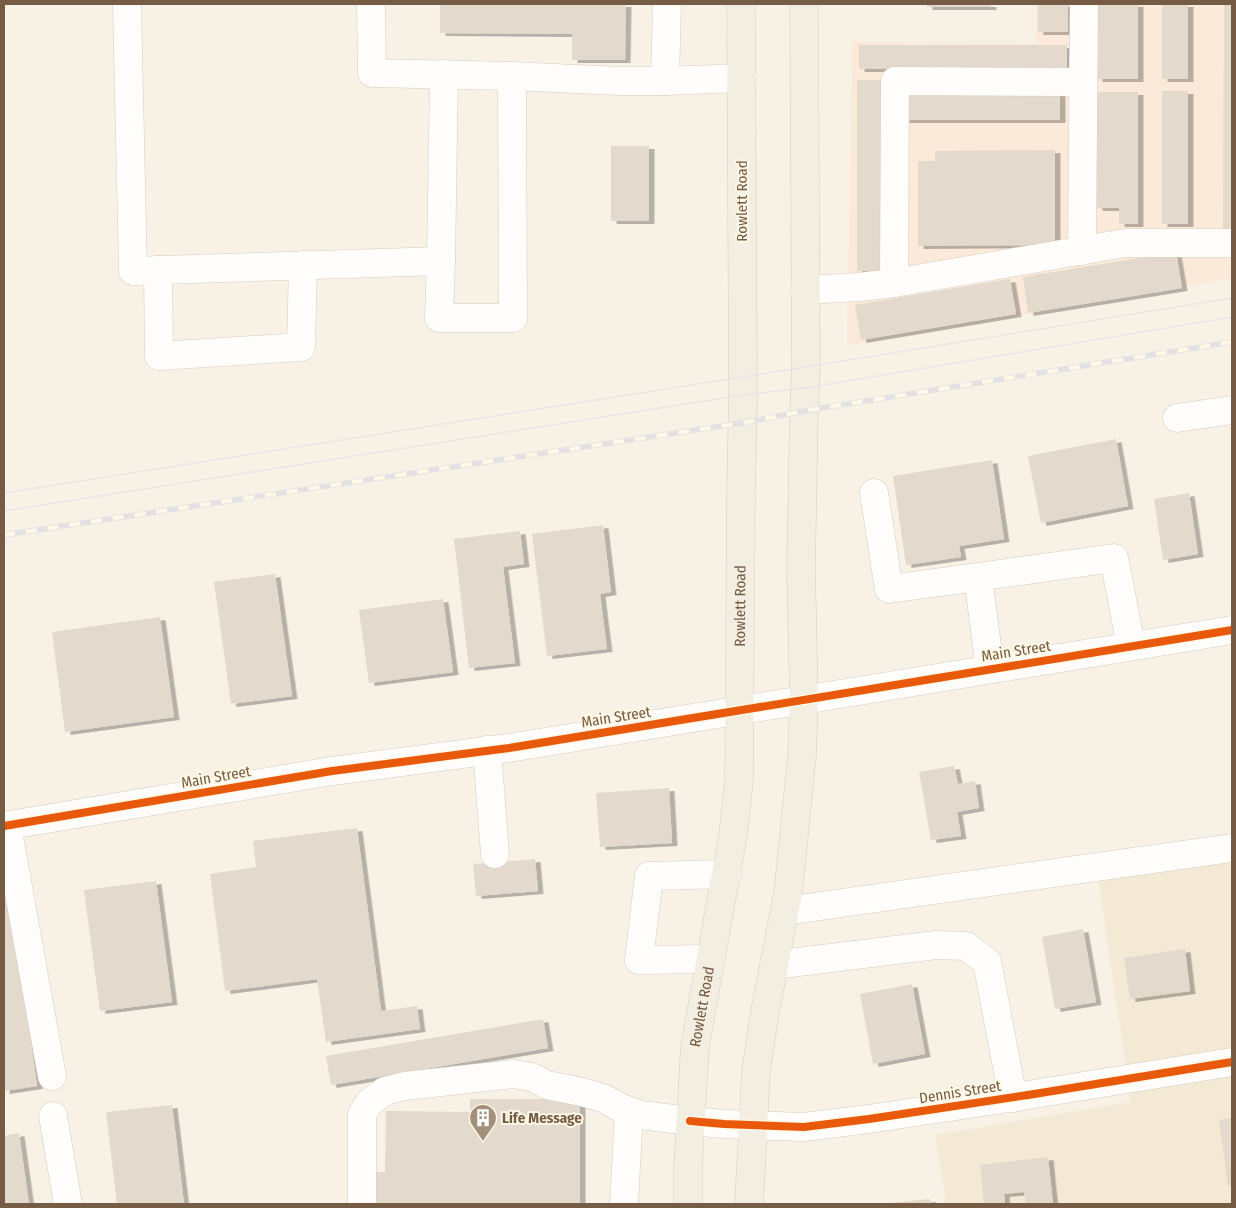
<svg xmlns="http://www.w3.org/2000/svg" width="1236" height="1208" viewBox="0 0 1236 1208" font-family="'Fira Sans Condensed',sans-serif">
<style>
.residential{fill:#f3e9d4}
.commercial{fill:#fbeada}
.building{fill:#e3dacd;filter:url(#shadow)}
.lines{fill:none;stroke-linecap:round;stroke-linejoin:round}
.minor-casing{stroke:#d6cdc0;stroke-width:29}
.major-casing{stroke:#d6cdc2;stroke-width:29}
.minor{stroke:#fefdfb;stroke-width:28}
.major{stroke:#f2eee2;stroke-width:28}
.tram{stroke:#e4e1e3;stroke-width:1}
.rail-casing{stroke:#e4e1e3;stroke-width:5.5}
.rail{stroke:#fff8e6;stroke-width:4;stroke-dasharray:11;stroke-linecap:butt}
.cycleway-casing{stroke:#fff8e6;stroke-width:11}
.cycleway{stroke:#e8590c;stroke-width:8}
.labels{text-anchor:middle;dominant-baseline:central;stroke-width:4;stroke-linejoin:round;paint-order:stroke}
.street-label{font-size:15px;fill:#765c44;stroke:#fff8e6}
.poi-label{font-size:15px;font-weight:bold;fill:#765c44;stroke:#fff8e6;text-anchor:start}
</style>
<defs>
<filter id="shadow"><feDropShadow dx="5.5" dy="3" stdDeviation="0" flood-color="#0004"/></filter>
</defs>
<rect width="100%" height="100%" fill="#f7f2e5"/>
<polygon class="residential" points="1232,860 1232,1204 946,1204 935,1135 1131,1102 1098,878"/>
<polygon class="commercial" points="1036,4 1232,4 1232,278 847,346 852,42 1036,43"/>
<g class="building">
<polygon points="440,4 626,4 625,60 572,60 572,34 440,33"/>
<rect x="927" y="4" width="64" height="3"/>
<rect x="1038" y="4" width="30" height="28"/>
<rect x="1097" y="4" width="41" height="75"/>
<rect x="1162" y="4" width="26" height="75"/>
<polygon points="1224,4 1232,4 1232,229 1223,229"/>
<rect x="859" y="45" width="208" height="24"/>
<rect x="857" y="80" width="24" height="191"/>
<rect x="904" y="91" width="156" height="29"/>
<rect x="1162" y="91" width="26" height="133"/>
<polygon points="1097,92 1138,92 1138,224 1119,224 1119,208 1097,208"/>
<rect x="611" y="146" width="38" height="75"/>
<polygon points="1055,150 1055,245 918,246 918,161 935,161 935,151"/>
<polygon points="1176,252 1182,288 1028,313 1023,277"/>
<polygon points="1010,279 1016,314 861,340 855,305"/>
<polygon points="1116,439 1128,506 1041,523 1028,456"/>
<polygon points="992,460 1004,539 959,546 961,557 906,565 893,476"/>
<polygon points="1189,493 1198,554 1163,560 1154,499"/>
<polygon points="603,525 611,592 600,594 607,649 547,656 532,534"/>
<polygon points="520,531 524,564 503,567 515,663 469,668 454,539"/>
<polygon points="275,574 292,696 231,704 214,582"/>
<polygon points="443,599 453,672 369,683 359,610"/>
<polygon points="160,617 174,717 65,732 52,632"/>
<polygon points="954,766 958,784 975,781 979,808 957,812 961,836 931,840 919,772"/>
<polygon points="669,788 672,843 600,847 596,793"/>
<polygon points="357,828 381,1011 417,1006 420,1029 326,1042 317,979 225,991 210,874 256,867 253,841"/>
<polygon points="535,859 538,891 476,896 473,864"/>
<polygon points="156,881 172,1002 100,1011 84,890"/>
<polygon points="9,883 37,1086 4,1091 4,884"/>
<polygon points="1083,929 1096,1002 1055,1009 1042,937"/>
<polygon points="1185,949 1190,991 1130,999 1124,958"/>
<polygon points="912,984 925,1054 873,1064 860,994"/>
<polygon points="543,1019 548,1048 331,1085 326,1056"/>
<polygon points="470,1099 580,1099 580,1204 374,1204 374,1172 385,1172 386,1111 470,1112"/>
<polygon points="172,1105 184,1204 117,1204 106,1112"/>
<polygon points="1232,1118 1232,1185 1228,1186 1219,1120"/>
<polygon points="19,1133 29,1204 4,1204 4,1136"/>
<polygon points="1048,1157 1053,1204 1026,1204 1024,1192 1004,1194 1005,1204 984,1204 980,1165"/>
<polygon points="930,1199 930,1204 891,1204 891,1203"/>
</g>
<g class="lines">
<defs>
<g id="minor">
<polyline points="127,4 133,271 441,261 444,74"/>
<polyline points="371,4 372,73 512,76 619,81 665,81 742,78"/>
<polyline points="665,81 667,4"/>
<polyline points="1083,82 895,81 894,283 1125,243 1232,243"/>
<polyline points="1082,251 1084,4"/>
<polyline points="441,261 439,318 513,318 512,76"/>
<polyline points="158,270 159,356 301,347 303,265"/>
<polyline points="805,290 859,287 894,283"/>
<polyline points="1177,418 1232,410"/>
<polyline points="874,493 889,589 978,577"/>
<polyline points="990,669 978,577 1114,558 1131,646"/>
<polyline points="487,750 495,854"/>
<polyline points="4,826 332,771 509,748 1232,630"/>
<polyline points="7,826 52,1076"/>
<polyline points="785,911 1232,848"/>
<polyline points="711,959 639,960 649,876 727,874"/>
<polyline points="774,965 936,945 966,946 987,962 1013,1098"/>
<polyline points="53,1116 68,1204"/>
<polyline points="362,1204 362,1114 369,1103 385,1091 405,1086 514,1074 532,1077 547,1085 582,1092 603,1098 621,1108 641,1115 690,1121 724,1124 804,1127 869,1119 1028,1095 1232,1062"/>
<polyline points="624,1204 629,1111"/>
</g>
<g id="major">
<path id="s1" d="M688 1204V1166L695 1046 733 835 739 781 741 492 743 395 741 4"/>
<polyline points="749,1204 756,1071 765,1012 788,893 802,756 804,699 801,569 804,411 806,367 804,4"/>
</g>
</defs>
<use href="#minor" class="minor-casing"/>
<use href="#major" class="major-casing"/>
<use href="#minor" class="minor"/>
<use href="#major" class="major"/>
<g class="tram">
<polyline points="4,493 806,367 1232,298"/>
<polyline points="4,511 743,395 805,388 1232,317"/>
</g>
<defs>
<polyline id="rail" points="4,535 742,423 804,411 1232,342"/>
</defs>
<use href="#rail" class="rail-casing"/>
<use href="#rail" class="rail"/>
<defs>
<g id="cycleway">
<polyline points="4,826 332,771 509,748 1232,630"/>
<polyline points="690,1121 724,1124 804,1127 869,1119 1028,1095 1232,1062"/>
</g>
</defs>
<use href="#cycleway" class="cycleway-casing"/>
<use href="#cycleway" class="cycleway"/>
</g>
<defs>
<symbol id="building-pin" viewBox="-11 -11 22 30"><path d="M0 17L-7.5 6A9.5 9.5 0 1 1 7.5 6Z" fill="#a3907c" stroke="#fff8e6"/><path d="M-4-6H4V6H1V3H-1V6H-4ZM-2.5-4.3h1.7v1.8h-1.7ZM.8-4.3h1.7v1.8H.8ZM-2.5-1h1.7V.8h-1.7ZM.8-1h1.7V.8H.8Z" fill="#fff"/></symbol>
</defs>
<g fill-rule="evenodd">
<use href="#building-pin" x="467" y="1102" width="32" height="43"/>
</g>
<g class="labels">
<g class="street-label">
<text transform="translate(742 201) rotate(-90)">Rowlett Road</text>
<text stroke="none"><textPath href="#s1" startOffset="602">Rowlett Road</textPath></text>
<text transform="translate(1016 651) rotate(-9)">Main Street</text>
<text transform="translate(616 717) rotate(-9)">Main Street</text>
<text transform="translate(216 777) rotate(-10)">Main Street</text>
<text stroke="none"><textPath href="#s1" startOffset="198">Rowlett Road</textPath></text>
<text transform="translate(960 1092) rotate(-9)">Dennis Street</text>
</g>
<g class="poi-label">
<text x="502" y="1118">Life Message</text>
</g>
</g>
<rect width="1236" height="1208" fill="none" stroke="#765c44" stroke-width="10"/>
</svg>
